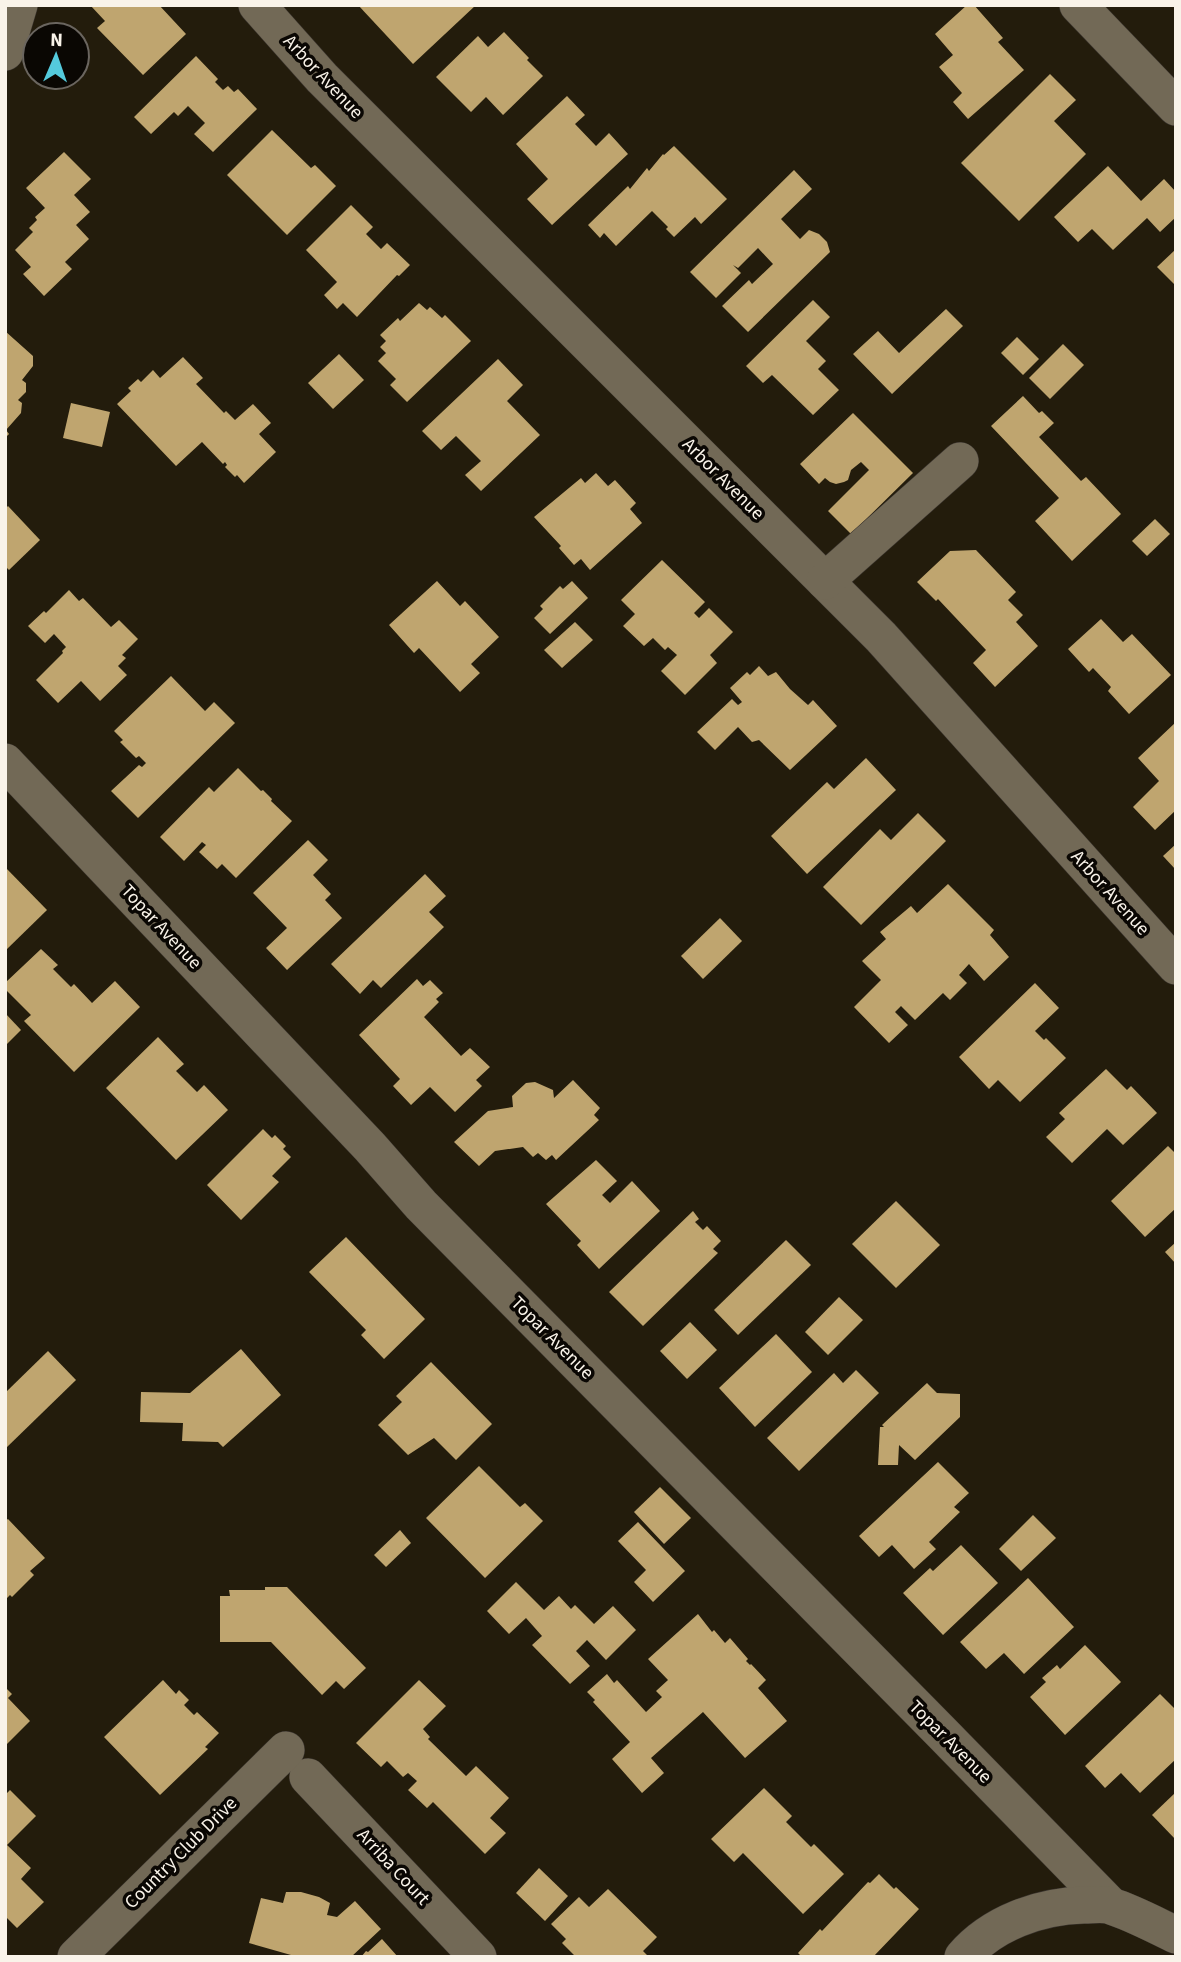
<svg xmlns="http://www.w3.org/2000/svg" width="1181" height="1962" viewBox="0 0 1181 1962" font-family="'Source Sans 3',sans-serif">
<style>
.building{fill:#bfa56f}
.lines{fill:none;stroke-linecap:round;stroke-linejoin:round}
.minor-casing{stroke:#3b352f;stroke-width:38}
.minor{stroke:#726956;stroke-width:37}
.labels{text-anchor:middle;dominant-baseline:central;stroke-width:7;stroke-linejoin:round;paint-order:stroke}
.street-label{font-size:19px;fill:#f9f3e9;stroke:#0a0703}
</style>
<rect width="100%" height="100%" fill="#231c0c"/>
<g class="building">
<polygon points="90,5 159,5 186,34 143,75 97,28 105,21"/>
<polygon points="358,5 476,5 413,64"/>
<polygon points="967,5 974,5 1003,38 998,42 1024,70 968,119 953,102 962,93 939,67 953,55 935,34"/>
<polygon points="504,32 529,58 527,60 543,76 503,115 486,97 471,112 436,77 478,36 488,47"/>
<polygon points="196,56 218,79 215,82 223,90 228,86 234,92 238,89 257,109 213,152 194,134 205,123 188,106 178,116 174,112 151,134 134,117"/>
<polygon points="1050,74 1076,100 1054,121 1086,154 1019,221 961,163"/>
<polygon points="567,96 585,115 575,124 596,146 609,133 628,154 552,225 527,199 548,179 516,144"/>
<polygon points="272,130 311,168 315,165 336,186 287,235 227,175"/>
<polygon points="674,146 727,199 701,224 695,217 674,237 666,229 668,227 652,211 616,246 604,233 600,238 588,225 628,186 630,189 647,168 649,171 663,154 664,155"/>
<polygon points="64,152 91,179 74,195 90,212 76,225 89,239 65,262 72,269 44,296 23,274 31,267 15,250 33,232 29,228 37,220 35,217 45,208 26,188"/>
<polygon points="1108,166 1141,201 1164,179 1176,192 1176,217 1160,232 1147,218 1113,250 1092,229 1078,242 1054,217"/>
<polygon points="794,170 812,189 781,219 800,239 809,230 819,234 827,242 830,252 748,332 722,306 749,280 752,284 773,264 758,248 738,268 733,265 741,273 716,298 690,272"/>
<polygon points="351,205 373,227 366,234 381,249 387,243 410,265 399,276 397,275 357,317 343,303 337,309 324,295 337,282 306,250"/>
<polygon points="1176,249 1176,286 1157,267"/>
<polygon points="813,300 830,317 806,341 826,361 818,369 839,390 813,415 772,375 763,383 746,366"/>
<polygon points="419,303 427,310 430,307 442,318 445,315 471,341 407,402 390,385 396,379 378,361 386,353 380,347 386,341 380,335 398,318 400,321"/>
<polygon points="946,309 963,326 892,394 853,354 878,331 899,353"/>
<polygon points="5,331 33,356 33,366 22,380 26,383 26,392 18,400 22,403 21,413 6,430 9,434 5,438"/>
<polygon points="1017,337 1039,359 1023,375 1001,353"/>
<polygon points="1063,344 1084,365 1050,399 1029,378"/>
<polygon points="339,354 364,380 333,409 308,383"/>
<polygon points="183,357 203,378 196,384 224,413 226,411 235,420 253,404 271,423 259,434 276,452 244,483 237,475 235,477 225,467 227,465 225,462 223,464 202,442 176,466 117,404 131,391 128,388 138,379 141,382 153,370 160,378"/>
<polygon points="498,359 523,385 507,401 540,435 481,491 465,475 481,461 456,436 441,450 422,431"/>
<polygon points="1023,396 1039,413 1042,411 1054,423 1039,437 1081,481 1086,477 1121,514 1072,561 1035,521 1059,498 991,426"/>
<polygon points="71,403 110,412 102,447 63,438"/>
<polygon points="853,413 913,473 851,534 828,511 869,470 861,462 851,470 848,480 844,482 836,484 830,482 825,478 819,484 800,464"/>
<polygon points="596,473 608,486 615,480 636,503 630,509 642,523 590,570 581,559 574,565 559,548 561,546 534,517 581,478 585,483"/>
<polygon points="8,506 40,540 9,570 5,566 5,509"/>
<polygon points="1155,519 1170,534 1147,556 1132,541"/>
<polygon points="976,550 1016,592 1008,600 1023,615 1016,622 1038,646 995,687 973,663 986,650 938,599 936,601 917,582 950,551"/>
<polygon points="662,560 705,602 694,613 699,618 709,608 733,632 710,655 717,663 685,695 661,671 677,655 668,647 665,650 653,638 644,646 623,626 635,614 621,600"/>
<polygon points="437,581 460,606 465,601 499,637 471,664 480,673 460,692 419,648 414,653 389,625"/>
<polygon points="572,581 588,598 550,634 534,618 543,609 540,606 560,586 563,589"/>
<polygon points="69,590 79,601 83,598 111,627 119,620 138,639 122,655 126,658 118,666 127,675 100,701 81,681 58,703 36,680 63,653 62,651 66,647 54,634 45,643 28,626 44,611 46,613"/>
<polygon points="1101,619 1123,642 1132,634 1171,675 1129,714 1108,691 1111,687 1093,668 1089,672 1068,649"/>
<polygon points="575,622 593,640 562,668 544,650"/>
<polygon points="759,666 768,676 776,672 790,689 808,705 813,700 837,726 790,770 759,740 752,742 738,727 715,750 697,732 732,699 738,705 742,702 730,688 747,672 750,675"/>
<polygon points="171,676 205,711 214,702 235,723 138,818 111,791 139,765 142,767 146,763 139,756 136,758 120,742 123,740 114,731"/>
<polygon points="1176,722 1176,810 1155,830 1133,807 1159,781 1138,758"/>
<polygon points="866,758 896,790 807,874 771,836 827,782 834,789"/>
<polygon points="238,768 261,791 263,790 272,799 271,801 292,821 236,878 222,864 217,869 199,852 206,845 202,842 184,861 160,837 209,787 214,792"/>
<polygon points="918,813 946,841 861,925 823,887 880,829 891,840"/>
<polygon points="308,840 328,860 313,875 331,894 325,900 342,918 287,970 266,948 287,928 253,893"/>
<polygon points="1176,844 1176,870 1163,856"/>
<polygon points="5,867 47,910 5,951"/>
<polygon points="425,874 446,896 429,912 444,927 381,988 373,980 360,994 331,964"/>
<polygon points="948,884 994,930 990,935 1009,957 984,981 969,964 959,975 967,983 950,1000 943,993 915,1020 901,1006 895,1012 908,1025 889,1043 854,1007 881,980 862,961 886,939 880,932 911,906 917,913"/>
<polygon points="720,918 742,941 703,979 681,956"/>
<polygon points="41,949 58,965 53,969 71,987 74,984 92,1003 115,981 140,1007 74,1072 24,1021 31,1015 5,989 5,983"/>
<polygon points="417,979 423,986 430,980 443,993 436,999 439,1002 424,1017 461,1056 470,1048 490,1067 476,1080 482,1086 455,1112 430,1087 411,1105 393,1086 400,1079 359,1035"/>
<polygon points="1035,983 1059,1008 1035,1031 1044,1040 1046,1038 1066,1058 1020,1102 998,1080 989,1089 959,1057"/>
<polygon points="5,1013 21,1030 5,1046"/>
<polygon points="158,1037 184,1064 176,1071 197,1092 204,1085 228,1110 176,1160 106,1088"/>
<polygon points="1106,1069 1127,1090 1131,1086 1157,1113 1123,1145 1107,1129 1072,1163 1046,1137 1065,1119 1059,1113"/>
<polygon points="573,1080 600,1108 594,1115 599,1120 556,1160 552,1155 546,1160 538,1153 533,1157 523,1147 495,1151 479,1166 454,1142 488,1111 513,1107 512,1096 526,1083 535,1082 553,1090 554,1098"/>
<polygon points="263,1129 272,1138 275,1135 286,1146 283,1149 291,1157 272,1176 279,1182 241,1220 207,1185"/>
<polygon points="1168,1146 1176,1154 1176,1208 1145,1237 1111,1201"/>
<polygon points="596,1160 617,1181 602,1195 610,1203 632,1181 660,1211 599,1269 577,1245 581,1241 546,1204"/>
<polygon points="896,1201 940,1245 896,1288 852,1244"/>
<polygon points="693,1211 699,1219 695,1222 703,1230 707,1226 721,1241 713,1249 718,1253 643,1326 609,1292"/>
<polygon points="346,1237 425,1319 384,1359 361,1335 366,1330 309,1272"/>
<polygon points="786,1240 811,1265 738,1335 714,1310"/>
<polygon points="1176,1242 1176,1264 1165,1252"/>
<polygon points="839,1297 863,1320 828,1355 805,1332"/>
<polygon points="690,1322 717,1350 687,1379 660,1351"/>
<polygon points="776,1334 812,1372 755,1427 719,1388"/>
<polygon points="241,1349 281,1395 223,1447 218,1442 182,1441 183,1423 140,1422 141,1392 190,1393"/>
<polygon points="48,1351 76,1380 5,1449 5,1393"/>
<polygon points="431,1362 492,1424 456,1460 434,1438 408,1455 378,1425 402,1402 396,1396"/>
<polygon points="856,1370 879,1393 799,1471 767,1438 834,1373 843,1383"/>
<polygon points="927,1383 937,1393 960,1394 960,1417 915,1460 899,1445 898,1465 878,1465 880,1427 884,1427 882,1425"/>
<polygon points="938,1462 969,1493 954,1507 960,1512 929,1542 936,1549 914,1569 892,1545 879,1557 859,1536"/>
<polygon points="479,1466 520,1507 525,1503 543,1521 485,1578 426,1518"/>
<polygon points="660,1487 691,1518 664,1544 634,1512"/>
<polygon points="1033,1515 1056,1538 1021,1571 999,1549"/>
<polygon points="8,1519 45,1558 30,1571 34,1575 12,1597 10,1595 5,1600 5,1521"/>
<polygon points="638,1522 685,1571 653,1602 634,1582 646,1570 618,1541"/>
<polygon points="400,1530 411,1543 386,1567 374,1555"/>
<polygon points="961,1545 998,1583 943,1635 903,1593 930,1568 933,1571"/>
<polygon points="1028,1578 1074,1627 1024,1674 1004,1653 986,1669 960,1642"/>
<polygon points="516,1582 544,1610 559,1596 571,1609 575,1605 594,1624 613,1606 636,1630 606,1660 587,1640 576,1651 590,1666 570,1684 532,1645 542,1636 526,1618 509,1634 487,1611"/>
<polygon points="265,1587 287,1587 366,1668 344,1689 336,1681 322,1695 271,1642 220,1642 220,1596 230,1596 229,1590 265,1590"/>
<polygon points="698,1614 712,1632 714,1630 725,1643 730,1638 748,1659 746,1661 750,1665 751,1664 766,1680 758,1688 787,1721 745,1758 703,1712 651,1758 664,1773 642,1793 612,1759 630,1742 593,1702 595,1700 587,1692 607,1674 614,1683 617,1680 646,1712 662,1697 656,1691 668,1680 648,1659"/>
<polygon points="1085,1645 1121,1682 1065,1735 1030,1697 1046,1682 1042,1678 1057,1665 1060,1669"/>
<polygon points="163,1680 176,1694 179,1690 189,1700 184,1705 194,1715 197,1712 219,1733 205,1747 208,1749 160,1795 104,1737"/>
<polygon points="419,1680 446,1706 423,1729 430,1737 428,1739 466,1776 476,1766 509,1798 490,1818 506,1833 485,1854 433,1802 427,1808 408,1790 417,1781 408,1773 403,1777 387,1761 381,1767 356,1743"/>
<polygon points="5,1687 12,1694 8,1698 30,1721 5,1746"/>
<polygon points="1160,1694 1176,1710 1176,1759 1140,1793 1121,1773 1105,1788 1085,1766"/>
<polygon points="764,1788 792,1816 786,1822 811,1847 814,1844 844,1874 803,1914 743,1853 734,1862 711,1839"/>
<polygon points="10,1790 36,1816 7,1845 31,1868 21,1879 44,1902 17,1928 5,1916 5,1795"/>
<polygon points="1176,1792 1176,1840 1152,1815"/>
<polygon points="539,1868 568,1896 545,1921 516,1893"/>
<polygon points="879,1874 894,1889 896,1887 919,1909 873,1957 802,1957 798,1953 820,1929 822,1931 868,1882 870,1883"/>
<polygon points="608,1889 657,1937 643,1951 649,1957 576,1957 562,1943 566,1939 551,1924 579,1897 589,1907"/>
<polygon points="286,1892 301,1892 319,1897 330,1903 327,1915 337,1917 355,1901 381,1929 351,1957 298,1957 249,1943 261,1898 283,1903"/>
<polygon points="382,1939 398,1957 361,1957 366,1951 368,1952"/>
</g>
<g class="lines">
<defs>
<g id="minor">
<polyline points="257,5 322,78 881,637 1176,966"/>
<polyline points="1078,5 1176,107"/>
<polyline points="5,52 19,5"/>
<polyline points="825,581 960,461"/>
<polyline points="5,762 370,1147 421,1205 943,1734 1109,1904"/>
<polyline points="308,1777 478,1957"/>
<polyline points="76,1957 286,1750"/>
<path d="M963 1957C992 1923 1040 1906 1084 1905 1093 1905 1103 1903 1111 1906 1133 1913 1155 1925 1176 1935"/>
</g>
</defs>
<use href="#minor" class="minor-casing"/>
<use href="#minor" class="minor"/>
</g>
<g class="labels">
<g class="street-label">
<text transform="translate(323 77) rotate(47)">Arbor Avenue</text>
<text transform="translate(723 479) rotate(45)">Arbor Avenue</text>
<text transform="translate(1110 893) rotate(48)">Arbor Avenue</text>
<text transform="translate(161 927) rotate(47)">Topar Avenue</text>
<text transform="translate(552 1338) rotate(45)">Topar Avenue</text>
<text transform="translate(950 1742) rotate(45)">Topar Avenue</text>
<text transform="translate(181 1853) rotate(-45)">Country Club Drive</text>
<text transform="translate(393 1867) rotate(47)">Arriba Court</text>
</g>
</g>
<rect width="1181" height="1962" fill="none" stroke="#f9f3e9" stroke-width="14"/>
<g transform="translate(56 56) rotate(2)"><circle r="33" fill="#0a0703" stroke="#6a655f" stroke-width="2"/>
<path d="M0-5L12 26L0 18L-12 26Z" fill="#54cadc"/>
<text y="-10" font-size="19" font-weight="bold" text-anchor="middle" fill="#f9f3e9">N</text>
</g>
</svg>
